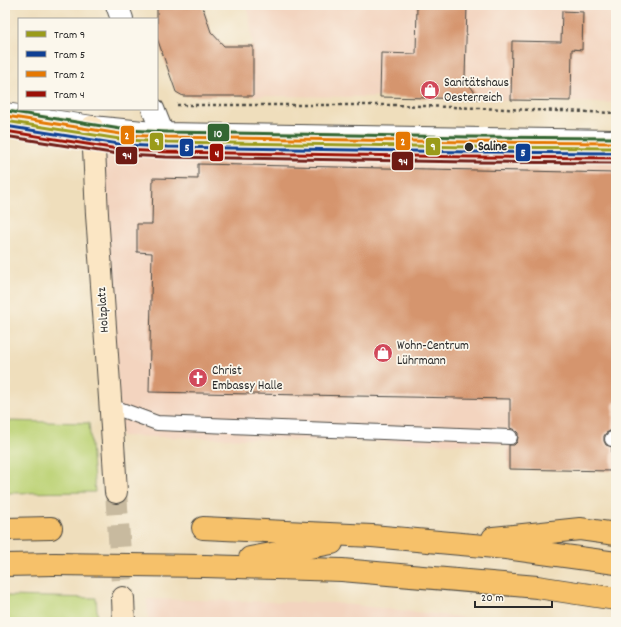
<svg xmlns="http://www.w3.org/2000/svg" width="621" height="627" viewBox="0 0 621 627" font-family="Dekko,sans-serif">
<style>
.built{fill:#f3d4bf}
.green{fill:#bdd377;stroke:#747f51}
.building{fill:#d5956e}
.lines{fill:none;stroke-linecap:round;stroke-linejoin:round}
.secondary-tunnel{stroke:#c8ba9f;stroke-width:22;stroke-dasharray:22 11;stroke-linecap:butt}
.lane-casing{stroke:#484641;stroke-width:16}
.street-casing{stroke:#484641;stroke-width:24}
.secondary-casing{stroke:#484641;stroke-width:24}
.primary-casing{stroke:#484641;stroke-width:24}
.path{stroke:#484641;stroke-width:2.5;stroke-dasharray:3 3;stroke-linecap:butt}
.lane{stroke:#fff;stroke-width:14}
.street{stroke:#fff;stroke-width:22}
.secondary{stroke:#fbe6c4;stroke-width:22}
.primary{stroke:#f6c16b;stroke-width:22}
.primary-bridge-casing{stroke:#484641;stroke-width:24;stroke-linecap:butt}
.primary-bridge{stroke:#f6c16b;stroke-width:22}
.tram-1-casing{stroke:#fbf7ec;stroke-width:6}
.tram-2-casing{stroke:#fbf7ec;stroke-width:6}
.tram-3-casing{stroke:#fbf7ec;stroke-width:6}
.tram-4-casing{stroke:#fbf7ec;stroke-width:6}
.tram-5-casing{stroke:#fbf7ec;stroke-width:6}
.tram-6-casing{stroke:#fbf7ec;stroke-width:6}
.tram-1{stroke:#9a9b1a;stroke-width:3}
.tram-2{stroke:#0f3f93;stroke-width:3}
.tram-3{stroke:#e57802;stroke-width:3}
.tram-4{stroke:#9b1006;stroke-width:3}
.tram-5{stroke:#363;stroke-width:3}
.tram-6{stroke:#6f1b14;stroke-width:3}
.stop-dot{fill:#2b2b2b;stroke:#fbf7ec;stroke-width:1.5}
.labels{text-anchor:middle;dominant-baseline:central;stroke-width:3.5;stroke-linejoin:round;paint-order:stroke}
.poi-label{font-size:13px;fill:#2b2b2b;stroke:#fbf7ec;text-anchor:start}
.stop-label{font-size:13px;font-weight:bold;fill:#2b2b2b;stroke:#fbf7ec;text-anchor:start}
.street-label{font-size:13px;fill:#2b2b2b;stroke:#fbf7ec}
.line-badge{stroke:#fbf7ec;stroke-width:1.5}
.badge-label{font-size:11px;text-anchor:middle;font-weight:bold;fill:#fff}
</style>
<rect width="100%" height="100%" fill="#fbf7ec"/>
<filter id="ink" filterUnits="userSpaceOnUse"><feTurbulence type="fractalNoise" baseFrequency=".025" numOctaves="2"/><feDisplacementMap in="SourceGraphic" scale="8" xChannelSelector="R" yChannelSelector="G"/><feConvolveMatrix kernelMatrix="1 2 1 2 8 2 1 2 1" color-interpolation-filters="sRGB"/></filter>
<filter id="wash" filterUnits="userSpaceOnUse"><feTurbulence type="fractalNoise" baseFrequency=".012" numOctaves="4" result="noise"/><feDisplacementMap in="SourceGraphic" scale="16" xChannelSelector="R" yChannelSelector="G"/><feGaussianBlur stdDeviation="0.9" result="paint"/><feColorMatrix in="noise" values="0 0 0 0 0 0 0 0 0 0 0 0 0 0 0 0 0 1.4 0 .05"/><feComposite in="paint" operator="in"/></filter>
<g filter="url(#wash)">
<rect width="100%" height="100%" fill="#efdebc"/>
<g class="built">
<polygon points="245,5 616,5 616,103 380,97 253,96 253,46 248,11"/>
<polygon points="101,146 616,152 616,471 509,469 505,445 121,436"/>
<polygon points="147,599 335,603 505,622 148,622"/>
</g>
<g class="green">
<polygon points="5,421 89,423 95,492 5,493"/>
<polygon points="5,596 96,598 98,622 5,622"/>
</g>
<g id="blocks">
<g class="building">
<polygon points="157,5 202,5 211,32 224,46 253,46 253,96 183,96 176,92 157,38"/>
<polygon points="417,5 467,5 465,78 479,99 380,97 381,53 416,54"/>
<polygon points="562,11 583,12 582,50 572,49 571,101 511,100 512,41 561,42"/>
<polygon points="198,164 616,173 616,402 613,402 612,430 606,433 604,436 604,441 606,445 612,447 611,471 509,469 509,445 514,445 517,442 518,437 518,433 515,430 510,428 510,399 149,392 152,253 137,252 137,224 152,224 153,178 198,179"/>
</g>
</g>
</g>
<g filter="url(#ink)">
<use href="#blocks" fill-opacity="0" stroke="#484641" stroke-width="1"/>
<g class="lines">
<polyline class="secondary-tunnel" points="116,492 123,598"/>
<defs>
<g id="lane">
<polyline points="111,406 157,423 510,437"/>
<polyline points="612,439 616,438"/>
</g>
<g id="street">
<polyline points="117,5 122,19"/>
<polyline points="153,109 163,134"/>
<polyline points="5,114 92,127 163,134 616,141"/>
</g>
<g id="secondary">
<path d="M92 127C96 161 95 194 98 228 104 316 111 404 116 492"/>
<polyline points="123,598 124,622"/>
</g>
<g id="primary">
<polyline points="203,528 372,536 506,548 616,563"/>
<polyline points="5,529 51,528"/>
<polyline points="493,538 580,529 616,534"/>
<polyline points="250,558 332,543"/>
<polyline points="5,565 54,564"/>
<polyline points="205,566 342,570 537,587 616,599"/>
</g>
</defs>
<use href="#lane" class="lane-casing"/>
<use href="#street" class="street-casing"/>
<use href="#secondary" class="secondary-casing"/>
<use href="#primary" class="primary-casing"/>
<polyline class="path" points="177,105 395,105 616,113"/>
<use href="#lane" class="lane"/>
<use href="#street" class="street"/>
<use href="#secondary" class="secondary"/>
<use href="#primary" class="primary"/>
<defs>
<polyline id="primary-bridge" points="54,564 205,566"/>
</defs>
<use href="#primary-bridge" class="primary-bridge-casing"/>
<use href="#primary-bridge" class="primary-bridge"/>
<defs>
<polyline id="tram-1" points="5,121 126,140 167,142 469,147 616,148"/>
<polyline id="tram-2" points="5,126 125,145 167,147 469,152 616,153"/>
<polyline id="tram-3" points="6,116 127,135 167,137 469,142 616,143"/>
<polyline id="tram-4" points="5,131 124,150 167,152 469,157 616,158"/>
<polyline id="tram-5" points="7,111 127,130 167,132 469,137 616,138"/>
<polyline id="tram-6" points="5,136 124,155 166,157 469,162 616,163"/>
</defs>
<use href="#tram-1" class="tram-1-casing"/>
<use href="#tram-2" class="tram-2-casing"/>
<use href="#tram-3" class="tram-3-casing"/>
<use href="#tram-4" class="tram-4-casing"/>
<use href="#tram-5" class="tram-5-casing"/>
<use href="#tram-6" class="tram-6-casing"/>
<use href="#tram-1" class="tram-1"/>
<use href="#tram-2" class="tram-2"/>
<use href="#tram-3" class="tram-3"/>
<use href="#tram-4" class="tram-4"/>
<use href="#tram-5" class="tram-5"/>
<use href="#tram-6" class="tram-6"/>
</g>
</g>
<defs>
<symbol id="shop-disc" viewBox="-11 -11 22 22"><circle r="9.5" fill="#d1495b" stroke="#fbf7ec"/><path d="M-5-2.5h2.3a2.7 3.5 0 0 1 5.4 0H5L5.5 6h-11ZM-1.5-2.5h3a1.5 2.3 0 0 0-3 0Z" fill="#fff"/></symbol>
<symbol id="church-disc" viewBox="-11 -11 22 22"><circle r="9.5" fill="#d1495b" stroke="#fbf7ec"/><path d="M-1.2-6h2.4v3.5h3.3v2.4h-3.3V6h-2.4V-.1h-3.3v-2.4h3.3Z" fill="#fff"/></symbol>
</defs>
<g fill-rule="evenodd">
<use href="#shop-disc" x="419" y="79" width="22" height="22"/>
<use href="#shop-disc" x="372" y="342" width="22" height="22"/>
<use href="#church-disc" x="187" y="367" width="22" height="22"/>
</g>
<circle class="stop-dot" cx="469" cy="147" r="5"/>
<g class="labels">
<g class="poi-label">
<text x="444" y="83">Sanitätshaus<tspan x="444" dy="15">Oesterreich</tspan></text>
<text x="397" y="346">Wohn-Centrum<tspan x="397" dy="15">Lührmann</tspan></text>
<text x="212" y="371">Christ<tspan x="212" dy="15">Embassy Halle</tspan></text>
</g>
<g class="stop-label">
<text x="478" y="147">Saline</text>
</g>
<g class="street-label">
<text transform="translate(104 310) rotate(-94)">Holzplatz</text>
</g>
</g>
<g class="line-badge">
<rect x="207" y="123" width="23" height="19" rx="4" fill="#363"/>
<rect x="120" y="125" width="15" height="20" rx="4" fill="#e57802"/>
<rect x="395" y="131" width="16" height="20" rx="4" fill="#e57802"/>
<rect x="149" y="132" width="15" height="19" rx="4" fill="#9a9b1a"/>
<rect x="425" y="137" width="16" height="19" rx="4" fill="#9a9b1a"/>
<rect x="179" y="138" width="15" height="19" rx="4" fill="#0f3f93"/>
<rect x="515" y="143" width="16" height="19" rx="4" fill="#0f3f93"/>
<rect x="209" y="143" width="15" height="19" rx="4" fill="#9b1006"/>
<rect x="115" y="146" width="23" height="19" rx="4" fill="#6f1b14"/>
<rect x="391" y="151" width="23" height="20" rx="4" fill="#6f1b14"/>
</g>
<g class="badge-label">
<text x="218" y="137">10</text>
<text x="127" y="139">2</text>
<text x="403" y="145">2</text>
<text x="157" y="145">9</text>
<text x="433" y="150">9</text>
<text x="187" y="151">5</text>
<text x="523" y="156">5</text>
<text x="217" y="157">4</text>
<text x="127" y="159">94</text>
<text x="403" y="165">94</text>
</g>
<rect width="621" height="627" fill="none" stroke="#fbf7ec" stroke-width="20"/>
<rect x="18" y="18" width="140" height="92" fill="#fbf7ec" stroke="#a8a59f"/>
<rect x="26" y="31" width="20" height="6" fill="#9a9b1a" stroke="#a8a59f"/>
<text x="54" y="38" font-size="12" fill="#2b2b2b">Tram 9</text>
<rect x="26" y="51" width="20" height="6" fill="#0f3f93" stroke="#a8a59f"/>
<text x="54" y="58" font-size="12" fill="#2b2b2b">Tram 5</text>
<rect x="26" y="71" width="20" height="6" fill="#e57802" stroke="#a8a59f"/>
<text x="54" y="78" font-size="12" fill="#2b2b2b">Tram 2</text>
<rect x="26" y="91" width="20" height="6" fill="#9b1006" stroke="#a8a59f"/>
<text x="54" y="98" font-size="12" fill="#2b2b2b">Tram 4</text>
<path d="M475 601v6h77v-6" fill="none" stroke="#2b2b2b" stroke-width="2"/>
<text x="481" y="601" font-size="12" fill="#2b2b2b" stroke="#fbf7ec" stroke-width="3" paint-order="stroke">20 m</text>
</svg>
